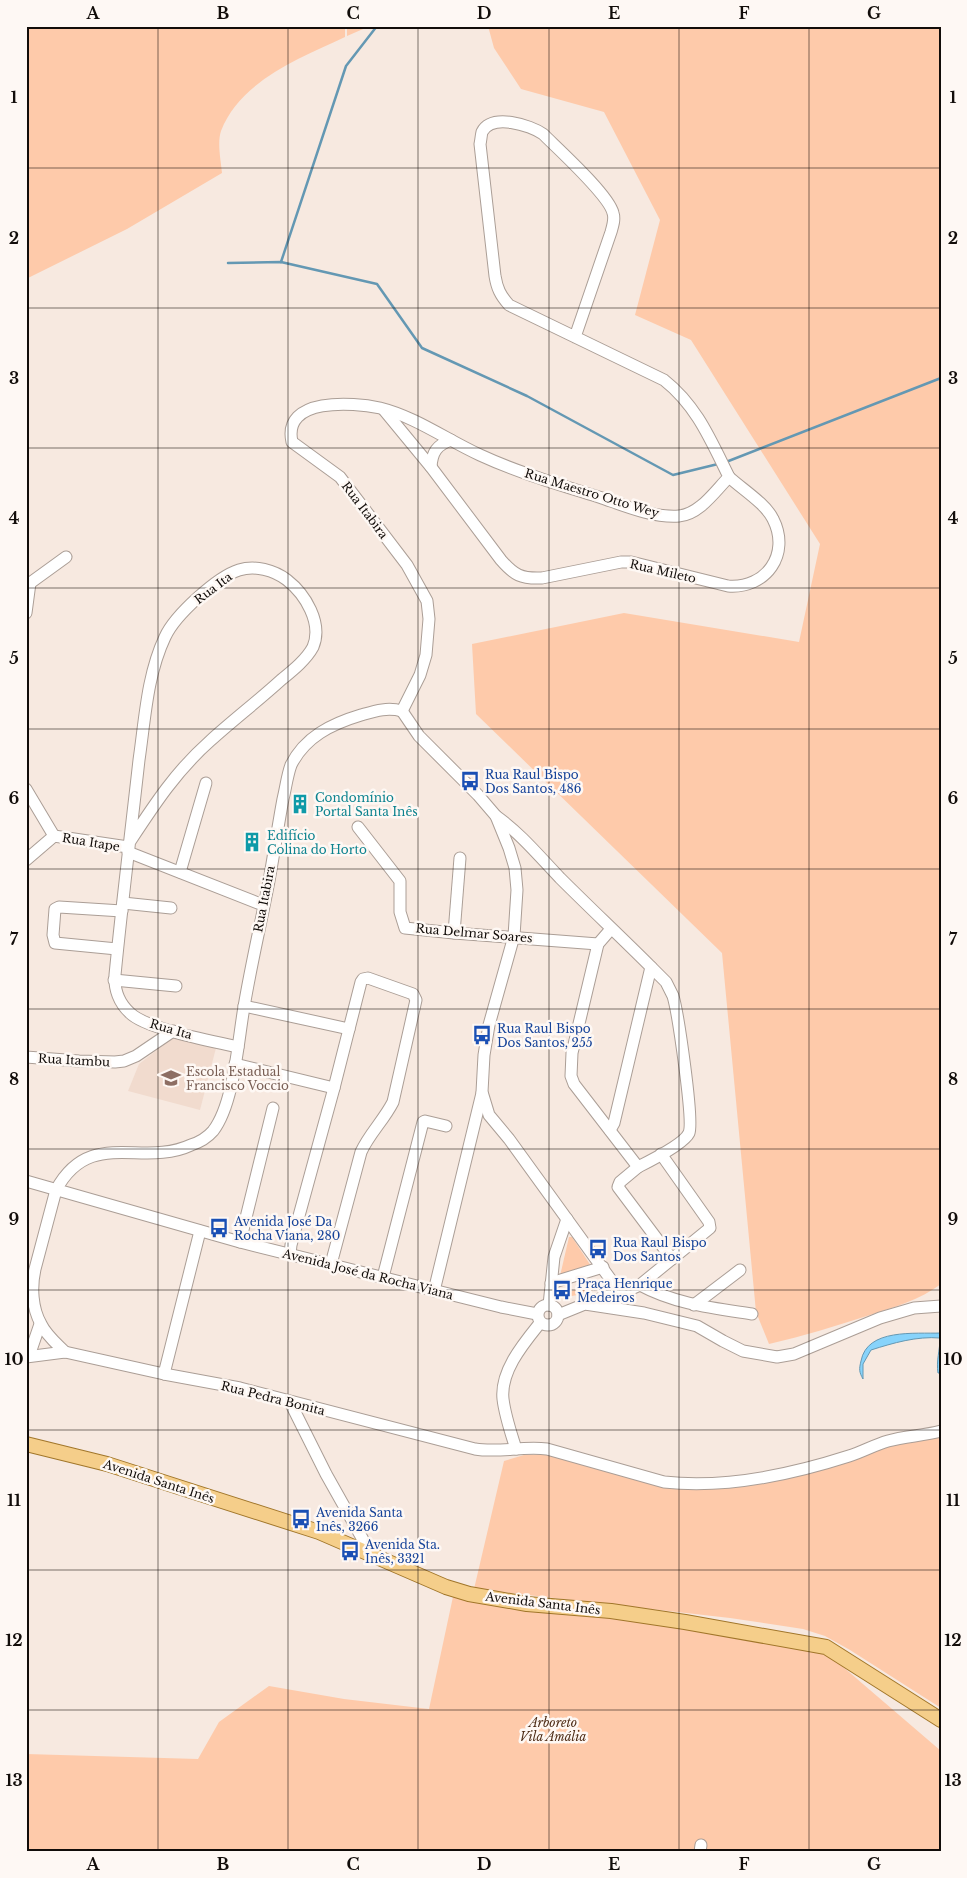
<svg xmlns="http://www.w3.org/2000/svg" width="967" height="1878" viewBox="0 0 967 1878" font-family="'Libre Baskerville',serif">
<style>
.built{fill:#f1dbce}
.green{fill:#fecaaa}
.water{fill:#87d3fb;stroke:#6498b3}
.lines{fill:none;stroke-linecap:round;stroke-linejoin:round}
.stream{stroke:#6498b3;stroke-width:2.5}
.minor-casing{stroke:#ab9e96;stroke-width:13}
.major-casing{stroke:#a1762a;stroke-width:16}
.minor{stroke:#fff;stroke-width:11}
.major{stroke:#f5ce8a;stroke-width:14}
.grid{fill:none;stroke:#120d0a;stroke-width:1;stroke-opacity:0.55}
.labels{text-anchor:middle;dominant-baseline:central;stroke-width:5;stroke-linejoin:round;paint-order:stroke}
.street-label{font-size:12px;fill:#120d0a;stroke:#fef8f4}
.transit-label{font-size:12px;fill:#164399;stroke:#fef8f4;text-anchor:start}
.culture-label{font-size:12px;fill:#0d838f;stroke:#fef8f4;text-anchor:start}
.education-label{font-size:12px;fill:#785e54;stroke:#fef8f4;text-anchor:start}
.park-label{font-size:12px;font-style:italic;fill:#4d2c16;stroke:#fef8f4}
.neatline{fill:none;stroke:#120d0a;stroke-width:2}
.grid-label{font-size:16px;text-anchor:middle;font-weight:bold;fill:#120d0a}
</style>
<rect width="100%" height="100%" fill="#f7e9e0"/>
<polygon class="built" points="175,1036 216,1048 200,1110 128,1091 139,1064"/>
<g class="green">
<path d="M26 26H345V37C300 58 240 81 221 131 217 143 221 161 222 173L127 229 26 279Z"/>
<polygon points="347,26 370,26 347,36"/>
<path d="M488 26H941V1284C920 1300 894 1307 870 1315 836 1326 803 1336 769 1344L756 1312 722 953 476 714 472 644 624 613 799 642 820 544 691 340 635 315 660 220 604 112 521 89 494 48Z"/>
<polygon points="569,1237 572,1237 591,1266 560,1276"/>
<polygon points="591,1285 596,1288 588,1293 561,1298 572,1291"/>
<polygon points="941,1437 941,1708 850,1650 825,1636 803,1629 730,1618 474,1589 504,1461 524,1455 551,1454 654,1482 805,1474 887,1444"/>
<polygon points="454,1592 821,1648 941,1751 941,1852 26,1852 26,1754 198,1759 219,1722 269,1686 344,1699 429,1709"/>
</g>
<path class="water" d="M941 1333V1373H938C936 1361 940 1350 940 1338 917 1336 893 1343 871 1350L863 1364V1379C859 1372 859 1369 861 1361 867 1328 915 1334 941 1333Z"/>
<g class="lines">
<g class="stream">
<polyline points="281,262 346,66 377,26"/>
<polyline points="228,263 281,262 377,284 422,348 527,396 673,475 718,464"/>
<polyline points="726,462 941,378"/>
</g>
<defs>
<g id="minor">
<path d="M384 410 431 467 501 560C514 575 521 579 542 578L621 562H631L728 586C766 589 791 554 773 519 766 504 742 489 729 477"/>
<path d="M431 467C432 452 437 445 451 440"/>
<polyline points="26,586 66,557"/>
<polyline points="26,613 30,583"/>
<path d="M402 711 420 675 426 655 429 619 427 601 407 565 340 477 292 442C282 397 353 402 380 408 416 417 447 440 480 455 519 473 561 485 602 498 625 506 654 518 679 516 700 514 715 491 729 477 711 441 697 406 664 380L509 305C500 295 497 288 495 276L480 144C481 140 481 136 482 132 492 113 530 125 543 134 558 149 609 195 613 213 615 219 613 225 611 232L575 337"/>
<polyline points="402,711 419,736 478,795 496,816 509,848 515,868 517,890 514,936 489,1025 484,1055 482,1092 489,1115 509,1139 619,1291"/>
<polyline points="26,789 54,836"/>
<path d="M496 816C520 833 539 856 560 878 590 908 621 937 651 967L666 982 673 996C678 1013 694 1121 689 1133 684 1144 650 1161 638 1167L574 1084 571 1076 572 1053 598 944 611 929"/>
<polyline points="358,827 400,881 400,912 405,928 454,933 598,944"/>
<polyline points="54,836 128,847"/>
<path d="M129 843C154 805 176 771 210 741 233 720 258 701 281 680 292 671 306 660 313 647 323 623 305 594 287 580 274 570 255 565 239 570 217 577 175 615 165 637 147 675 145 719 139 760 131 832 122 903 115 975 114 989 119 1003 130 1013 146 1029 213 1041 238 1047"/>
<polyline points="128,852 263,905"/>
<polyline points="26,860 54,836"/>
<polyline points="180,872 206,783"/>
<polyline points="123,903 171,908"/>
<polyline points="454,933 460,858"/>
<polyline points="117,949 55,943 53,935 55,909 59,907 122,911"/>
<polyline points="114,980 176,986"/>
<polyline points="244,1006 349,1029"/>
<polyline points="26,1057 79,1061 115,1062 124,1061 136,1056 173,1031"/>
<polyline points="235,1064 334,1088"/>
<polyline points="610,1130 614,1123 651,967"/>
<polyline points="638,1167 620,1182 618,1187 672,1259"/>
<polyline points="26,1181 240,1242 501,1307 537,1314"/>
<polyline points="240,1242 273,1108"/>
<path d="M290 1254 291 1245 334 1088 361 982 363 979 368 978 413 994 416 1000 393 1102C384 1120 369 1134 361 1152L331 1264"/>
<polyline points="383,1277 423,1122 425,1121 446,1126"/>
<polyline points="551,1283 603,1267"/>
<path d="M640 1285C675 1304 713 1308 752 1314"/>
<polyline points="434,1291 482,1093"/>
<polyline points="587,1304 619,1291 631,1289 640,1285 710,1228 709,1222 661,1154"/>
<circle cx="548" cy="1315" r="10"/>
<polyline points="549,1305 554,1257 567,1219"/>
<polyline points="694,1305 740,1270"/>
<polyline points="558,1315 585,1304 644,1313 697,1326 723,1341 743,1351 777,1357 794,1354 880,1318 914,1308 941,1306"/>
<path d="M65 1352C57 1344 46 1335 41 1324 32 1308 31 1287 35 1269L56 1190C90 1127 142 1168 191 1145 200 1142 207 1138 213 1131 234 1104 238 1041 244 1007 251 965 261 923 269 881 274 853 278 826 283 799 286 787 287 776 291 765 305 737 331 724 361 715 375 711 387 707 402 711"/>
<polyline points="29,1356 40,1324"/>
<path d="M26 1357 65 1352 164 1374 240 1388 475 1449C499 1453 522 1446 547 1449L664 1482C725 1489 790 1475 849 1456 862 1452 874 1445 888 1441 905 1436 923 1436 941 1431"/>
<polyline points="164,1374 200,1231"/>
<polyline points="290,1402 326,1474 371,1554"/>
<path d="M516 1449C511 1433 505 1416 503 1399 500 1371 524 1343 540 1323"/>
<polyline points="700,1852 701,1845"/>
</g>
<polyline id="major" points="26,1444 107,1464 319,1532 446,1587 469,1594 527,1604 611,1611 685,1622 826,1647 941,1720"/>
</defs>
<use href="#minor" class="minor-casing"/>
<use href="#major" class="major-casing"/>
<use href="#minor" class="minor"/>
<use href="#major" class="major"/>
</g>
<path class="grid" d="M158 26V1852M288 26V1852M418 26V1852M549 26V1852M679 26V1852M809 26V1852M26 168H941M26 308H941M26 448H941M26 588H941M26 729H941M26 869H941M26 1009H941M26 1149H941M26 1290H941M26 1430H941M26 1570H941M26 1710H941"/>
<defs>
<symbol id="bus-bare" viewBox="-9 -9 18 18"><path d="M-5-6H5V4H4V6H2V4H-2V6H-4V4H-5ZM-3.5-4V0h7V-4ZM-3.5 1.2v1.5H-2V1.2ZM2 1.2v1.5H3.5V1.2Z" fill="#1a4fb4" stroke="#fef8f4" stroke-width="2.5" paint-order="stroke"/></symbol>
<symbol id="building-bare" viewBox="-9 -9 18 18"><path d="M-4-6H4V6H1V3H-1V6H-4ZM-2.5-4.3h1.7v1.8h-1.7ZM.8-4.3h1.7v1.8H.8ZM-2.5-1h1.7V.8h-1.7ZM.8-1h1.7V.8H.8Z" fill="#0f9aa8" stroke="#fef8f4" stroke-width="2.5" paint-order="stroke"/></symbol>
<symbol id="school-bare" viewBox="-9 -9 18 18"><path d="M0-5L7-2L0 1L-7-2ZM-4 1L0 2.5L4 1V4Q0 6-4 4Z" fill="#8d6e63" stroke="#fef8f4" stroke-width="2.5" paint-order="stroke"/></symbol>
</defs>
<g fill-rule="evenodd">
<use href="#bus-bare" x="456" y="767" width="28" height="28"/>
<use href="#building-bare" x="286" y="790" width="28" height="28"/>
<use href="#building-bare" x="238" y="828" width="28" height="28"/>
<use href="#bus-bare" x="468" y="1021" width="28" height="28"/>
<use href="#school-bare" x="157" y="1064" width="28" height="28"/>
<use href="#bus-bare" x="205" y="1214" width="28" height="28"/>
<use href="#bus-bare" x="584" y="1235" width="28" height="28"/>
<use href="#bus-bare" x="548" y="1276" width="28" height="28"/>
<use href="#bus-bare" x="287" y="1505" width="28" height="28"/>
<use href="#bus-bare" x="336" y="1537" width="28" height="28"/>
</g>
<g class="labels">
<g class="street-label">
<text transform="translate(592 493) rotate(17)">Rua Maestro Otto Wey</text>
<text transform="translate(365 510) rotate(53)">Rua Itabira</text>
<text transform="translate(663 571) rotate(13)">Rua Mileto</text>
<text transform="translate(213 588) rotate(-37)">Rua Ita</text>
<text transform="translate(91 842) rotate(9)">Rua Itape</text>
<text transform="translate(264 899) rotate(-79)">Rua Itabira</text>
<text transform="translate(474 933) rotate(5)">Rua Delmar Soares</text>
<text transform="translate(171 1029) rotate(16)">Rua Ita</text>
<text transform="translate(74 1060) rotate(3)">Rua Itambu</text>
<text transform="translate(368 1274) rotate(14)">Avenida José da Rocha Viana</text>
<text transform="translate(273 1398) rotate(14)">Rua Pedra Bonita</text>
<text transform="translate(159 1481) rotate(18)">Avenida Santa Inês</text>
<text transform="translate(543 1603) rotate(7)">Avenida Santa Inês</text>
</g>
<g class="transit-label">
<text x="485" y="774">Rua Raul Bispo<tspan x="485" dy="14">Dos Santos, 486</tspan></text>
<text x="497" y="1028">Rua Raul Bispo<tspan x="497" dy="14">Dos Santos, 255</tspan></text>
<text x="234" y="1221">Avenida José Da<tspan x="234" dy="14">Rocha Viana, 280</tspan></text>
<text x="613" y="1242">Rua Raul Bispo<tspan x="613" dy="14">Dos Santos</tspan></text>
<text x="577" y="1283">Praça Henrique<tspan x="577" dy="14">Medeiros</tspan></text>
<text x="316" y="1512">Avenida Santa<tspan x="316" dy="14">Inês, 3266</tspan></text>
<text x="365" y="1544">Avenida Sta.<tspan x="365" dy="14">Inês, 3321</tspan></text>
</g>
<g class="culture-label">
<text x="315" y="797">Condomínio<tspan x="315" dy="14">Portal Santa Inês</tspan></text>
<text x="267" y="835">Edifício<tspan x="267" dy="14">Colina do Horto</tspan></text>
</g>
<g class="education-label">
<text x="186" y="1071">Escola Estadual<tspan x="186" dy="14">Francisco Voccio</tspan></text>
</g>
<g class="park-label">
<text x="553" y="1722">Arboreto<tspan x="553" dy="14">Vila Amália</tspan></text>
</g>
</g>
<rect width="967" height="1878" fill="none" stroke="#fef8f4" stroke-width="55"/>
<rect x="28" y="28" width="912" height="1822" class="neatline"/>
<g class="grid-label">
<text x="93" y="19">A</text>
<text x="223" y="19">B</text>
<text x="353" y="19">C</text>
<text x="484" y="19">D</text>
<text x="614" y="19">E</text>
<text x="744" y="19">F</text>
<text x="874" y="19">G</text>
<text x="14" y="103">1</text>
<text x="953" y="103">1</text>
<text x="14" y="244">2</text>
<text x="953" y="244">2</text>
<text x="14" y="384">3</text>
<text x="953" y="384">3</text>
<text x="14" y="524">4</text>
<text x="953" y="524">4</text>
<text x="14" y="664">5</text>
<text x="953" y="664">5</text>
<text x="14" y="804">6</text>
<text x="953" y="804">6</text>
<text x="14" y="945">7</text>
<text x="953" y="945">7</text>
<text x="14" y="1085">8</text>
<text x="953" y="1085">8</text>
<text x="14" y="1225">9</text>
<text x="953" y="1225">9</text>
<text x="14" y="1365">10</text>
<text x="953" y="1365">10</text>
<text x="14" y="1506">11</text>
<text x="953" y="1506">11</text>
<text x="14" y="1646">12</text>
<text x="953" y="1646">12</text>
<text x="14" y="1786">13</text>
<text x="953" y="1786">13</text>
<text x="93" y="1870">A</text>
<text x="223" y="1870">B</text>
<text x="353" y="1870">C</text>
<text x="484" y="1870">D</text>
<text x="614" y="1870">E</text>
<text x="744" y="1870">F</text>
<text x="874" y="1870">G</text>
</g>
</svg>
